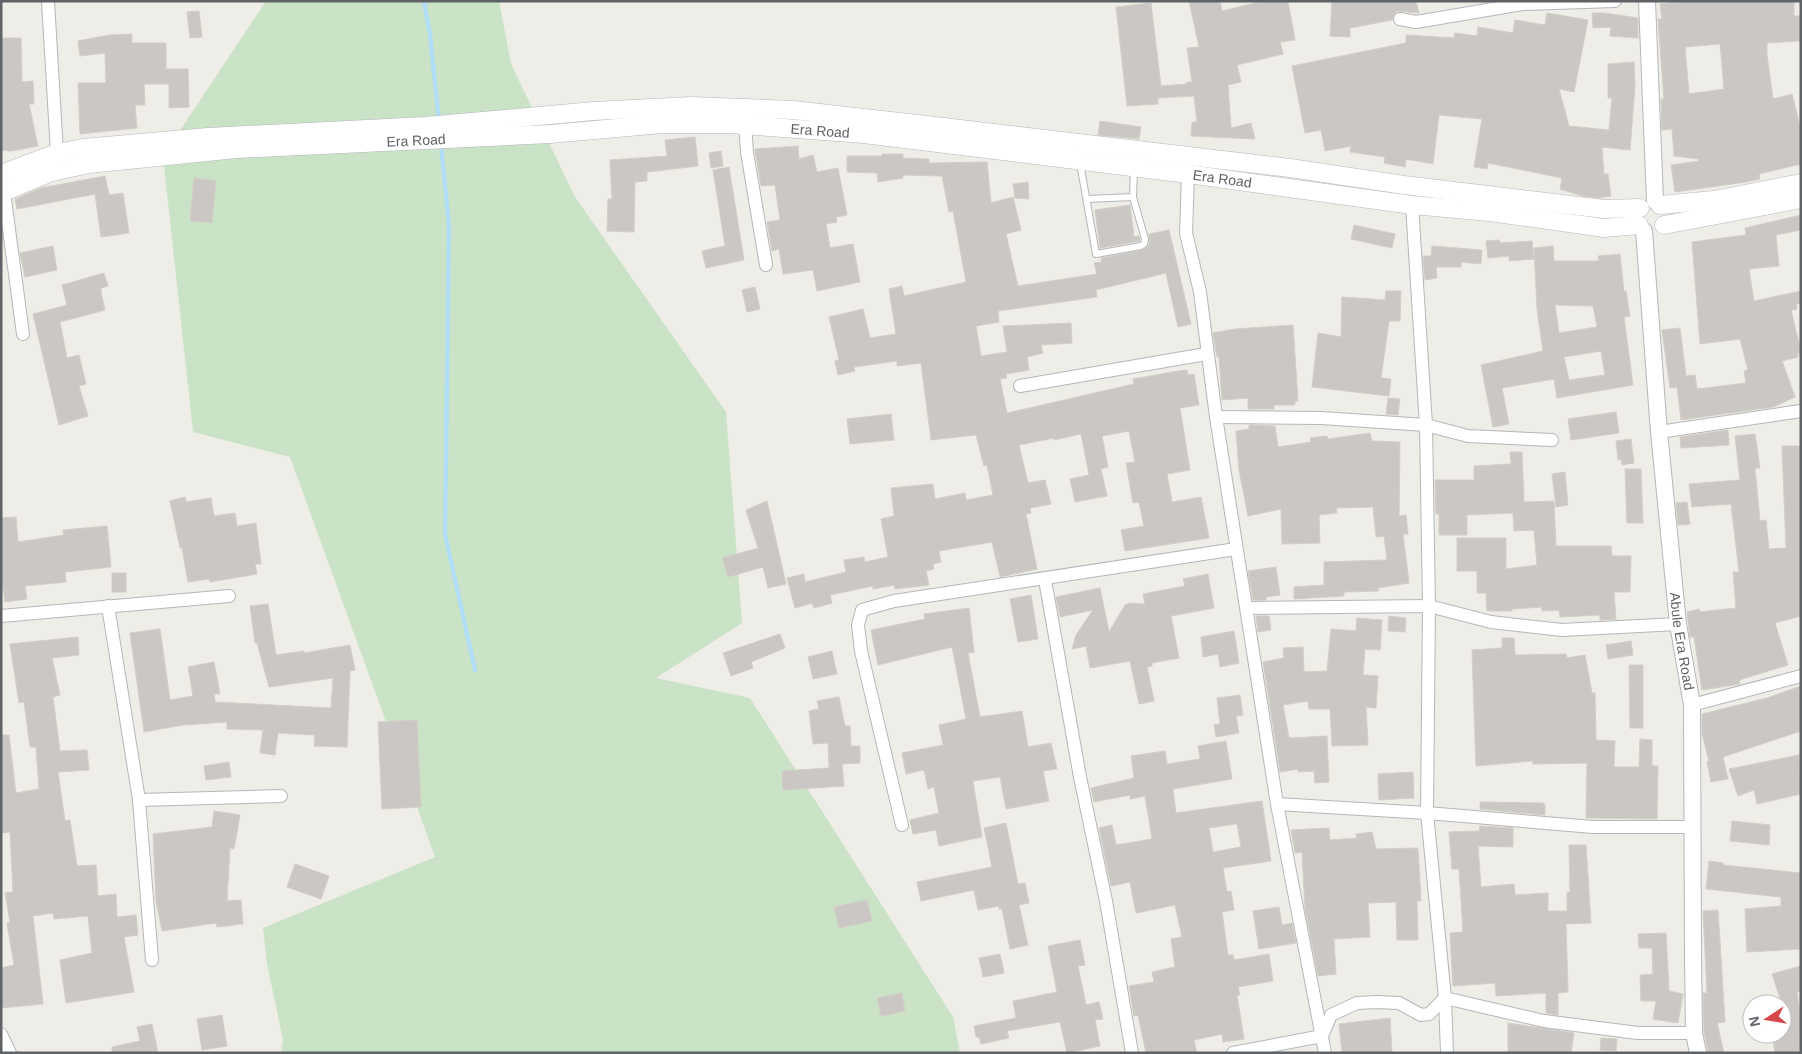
<svg xmlns="http://www.w3.org/2000/svg" width="1802" height="1054" viewBox="0 0 1802 1054" font-family="Arial,sans-serif">
<style>
.green{fill:#cae3c7}
.lines{fill:none;stroke-linecap:round;stroke-linejoin:round}
.stream{stroke:#b1ddf5;stroke-width:4.5}
.building{fill:#cbc7c4;stroke:#d3cec6;fill-rule:evenodd}
.service-casing{stroke:#b4b7ba;stroke-width:8}
.minor-casing{stroke:#b4b7ba;stroke-width:14}
.tertiary-casing{stroke:#b4b7ba;stroke-width:18}
.secondary-casing{stroke:#b3b6ba;stroke-width:19}
.service{stroke:#fff;stroke-width:6}
.minor{stroke:#fff;stroke-width:12}
.tertiary{stroke:#fff;stroke-width:16}
.secondary{stroke:#fff;stroke-width:18}
.labels{text-anchor:middle;dominant-baseline:central;stroke-width:4;stroke-linejoin:round;paint-order:stroke}
.street-label{font-size:14px;fill:#5f6266;stroke:#fff}
</style>
<rect width="100%" height="100%" fill="#efede7"/>
<polygon class="green" points="266,1 499,1 511,64 575,197 726,412 742,623 656,678 750,698 953,1017 960,1053 281,1053 283,1040 267,964 263,928 435,857 290,457 193,432 163,156"/>
<g class="lines">
<g class="stream">
<polyline points="424,1 430,35 439,121"/>
<polyline points="441,144 449,226 445,534 475,670"/>
</g>
</g>
<g class="building">
<polygon points="1189,1 1220,1 1222,11 1263,1 1288,1 1295,40 1280,42 1283,54 1237,65 1241,82 1228,85 1231,128 1251,123 1255,139 1191,136 1192,122 1197,122 1194,96 1158,98 1158,104 1127,106 1116,7 1151,3 1161,86 1187,84 1187,82 1192,82 1187,48 1199,47"/>
<polygon points="1332,1 1416,1 1419,13 1398,11 1394,14 1392,20 1350,28 1350,37 1330,36"/>
<path d="M1683 1H1794V16H1801V41L1767 43V55L1773 99 1792 94 1801 131V164L1759 174 1760 179 1746 182 1675 192 1671 165 1699 161V159L1674 156 1672 129 1662 130 1661 99H1664L1658 19H1662L1660 4ZM1720 44 1724 89 1689 94 1685 47Z"/>
<polygon points="199,11 202,37 190,38 187,12"/>
<polygon points="1547,13 1588,20 1574,92 1559,89 1569,126 1609,130 1612,98 1608,98 1608,64 1634,62 1635,86 1630,150 1602,147 1604,174 1608,174 1611,196 1599,198 1582,196 1560,189 1562,178 1488,163 1487,169 1474,167 1482,119 1439,115 1433,164 1406,159 1405,167 1384,163 1385,157 1350,152 1351,146 1325,151 1321,130 1305,133 1292,66 1406,43 1406,35 1454,38 1455,33 1477,36 1478,27 1513,33 1515,20 1545,25"/>
<polygon points="1592,13 1605,13 1638,18 1638,38 1610,36 1611,27 1593,28"/>
<polygon points="132,34 132,43 166,43 166,69 188,69 189,107 169,108 169,84 144,84 145,105 135,105 137,128 80,134 78,83 106,83 105,53 80,56 78,41 109,35"/>
<polygon points="1,38 21,38 22,82 33,81 34,104 29,104 38,146 11,151 1,150"/>
<polygon points="1100,121 1141,127 1139,139 1098,135"/>
<polygon points="695,137 698,166 647,172 647,181 635,182 634,232 607,231 608,199 612,199 610,160 667,156 665,140"/>
<polygon points="798,146 799,159 813,155 817,172 838,168 847,215 836,217 837,222 826,224 830,248 853,244 860,282 817,291 813,270 783,274 779,249 772,251 767,222 780,220 775,185 761,186 755,149"/>
<polygon points="721,151 723,166 711,168 709,153"/>
<polygon points="882,154 903,154 903,158 929,159 929,163 987,162 991,203 1013,197 1021,230 1006,234 1018,286 1097,274 1094,263 1102,262 1101,258 1143,250 1149,245 1149,234 1169,230 1191,324 1178,327 1166,273 1096,290 1097,297 998,311 999,322 976,326 981,356 1007,352 1003,326 1071,323 1072,343 1041,345 1043,353 1027,357 1029,370 1006,374 1007,378 1000,379 1007,413 1134,384 1133,379 1178,371 1187,370 1188,375 1194,374 1199,405 1180,408 1190,470 1167,474 1172,502 1201,497 1209,538 1125,551 1121,530 1144,526 1139,502 1133,503 1126,463 1135,462 1129,431 1102,436 1108,467 1101,469 1107,496 1075,502 1070,479 1089,475 1081,434 1054,440 1054,438 1019,445 1028,483 1045,480 1051,504 1030,508 1031,513 1026,514 1037,569 1000,577 992,542 939,551 941,562 933,564 934,569 926,571 929,585 895,589 894,585 873,589 873,586 830,595 832,603 814,608 812,603 795,608 787,578 804,574 805,582 846,572 844,560 864,557 865,562 888,557 881,519 894,516 891,488 933,484 935,499 965,493 966,500 993,495 987,465 984,466 976,435 931,440 921,363 897,366 897,361 854,367 855,371 838,375 835,361 839,360 829,317 863,309 870,338 896,334 889,289 902,286 904,296 966,282 953,211 949,212 942,176 903,175 903,178 878,182 877,173 847,172 847,156 882,156"/>
<polygon points="729,167 744,260 706,268 702,251 725,246 713,170"/>
<polygon points="105,176 109,195 123,193 129,233 101,237 95,194 17,209 15,199 41,188"/>
<polygon points="194,178 216,181 212,223 190,221"/>
<polygon points="1028,182 1029,199 1015,198 1013,184"/>
<polygon points="1130,205 1134,237 1139,236 1140,241 1100,248 1095,210"/>
<polygon points="1801,215 1801,230 1776,235 1779,266 1749,269 1754,301 1801,291 1801,303 1796,304 1797,309 1791,310 1801,352 1798,353 1798,357 1782,361 1795,397 1773,407 1681,420 1677,387 1670,388 1662,330 1680,328 1686,376 1695,375 1697,389 1746,383 1744,371 1748,370 1740,339 1700,344 1692,242 1746,235 1745,228"/>
<polygon points="1354,225 1395,234 1392,248 1351,239"/>
<polygon points="1499,240 1500,243 1532,241 1534,259 1509,261 1509,256 1488,258 1486,241"/>
<polygon points="53,246 57,270 25,277 20,253"/>
<polygon points="1432,246 1482,250 1481,264 1461,262 1461,267 1436,267 1437,278 1425,280 1423,256 1431,256"/>
<path d="M1553 246 1554 261H1599L1598 256 1620 254 1624 292 1626 291 1630 316 1624 317 1633 385 1557 398 1554 379 1502 388 1509 424 1493 427 1481 365 1543 351 1537 309 1534 248ZM1555 305 1593 306 1597 327 1559 333ZM1601 351 1605 375 1569 380 1564 357Z"/>
<polygon points="104,273 108,286 101,288 101,292 105,310 60,322 67,358 79,355 86,384 79,386 88,416 59,425 33,314 67,305 62,285"/>
<polygon points="755,287 760,309 747,312 742,290"/>
<polygon points="1386,291 1401,291 1400,321 1389,321 1381,378 1391,379 1389,396 1312,387 1318,333 1341,337 1342,297 1385,300"/>
<polygon points="1293,325 1298,401 1295,401 1295,405 1274,405 1274,409 1248,409 1248,398 1222,400 1219,357 1217,357 1213,333 1235,329"/>
<polygon points="1388,398 1400,399 1398,415 1386,414"/>
<polygon points="1616,412 1619,433 1571,440 1568,419"/>
<polygon points="891,414 894,440 850,444 847,419"/>
<polygon points="1249,425 1275,426 1278,447 1311,442 1310,438 1327,436 1328,439 1370,433 1372,441 1400,442 1399,516 1406,515 1408,534 1403,534 1409,583 1378,588 1379,591 1344,592 1344,596 1294,599 1294,587 1324,585 1324,562 1387,560 1384,536 1376,537 1373,507 1336,508 1337,513 1319,515 1320,543 1282,544 1281,509 1248,516 1239,470 1236,431 1249,429"/>
<polygon points="1728,430 1729,445 1681,448 1680,437"/>
<polygon points="1755,434 1760,468 1755,468 1760,521 1766,520 1769,549 1786,548 1782,446 1801,446 1801,616 1775,623 1788,665 1739,680 1740,684 1702,690 1694,637 1690,637 1687,612 1699,609 1700,612 1736,608 1733,572 1739,572 1731,504 1692,507 1689,484 1740,480 1735,436"/>
<polygon points="1631,439 1634,463 1622,465 1621,459 1618,460 1616,441"/>
<polygon points="1510,452 1522,452 1524,502 1554,501 1556,546 1611,546 1612,556 1631,556 1630,592 1614,592 1616,619 1600,620 1600,615 1560,617 1559,610 1542,611 1542,607 1512,609 1512,611 1487,611 1486,593 1477,593 1477,571 1457,571 1457,538 1506,538 1506,569 1537,565 1534,530 1514,531 1513,513 1467,515 1467,535 1439,535 1439,514 1436,514 1435,480 1474,480 1474,466 1511,464"/>
<polygon points="1625,469 1641,469 1643,523 1627,523"/>
<polygon points="1565,472 1568,505 1556,507 1552,474"/>
<polygon points="185,497 186,502 211,498 214,516 235,513 237,526 256,523 261,564 255,564 257,574 210,582 209,579 188,582 182,548 180,548 170,501"/>
<polygon points="767,501 786,584 768,588 763,567 728,577 722,558 758,548 746,510"/>
<polygon points="1687,502 1690,524 1678,525 1676,503"/>
<polygon points="16,517 18,542 64,535 63,530 107,526 111,567 65,572 66,582 25,586 27,599 5,602 1,575 1,518"/>
<polygon points="1276,567 1280,595 1266,597 1266,600 1253,600 1248,571"/>
<rect x="112" y="573" width="14" height="19"/>
<polygon points="1208,574 1214,608 1171,616 1179,658 1152,663 1152,666 1147,667 1154,701 1139,704 1130,661 1090,668 1086,646 1072,649 1076,635 1093,610 1060,617 1056,597 1100,588 1109,632 1125,605 1129,603 1145,604 1143,594 1185,586 1183,579"/>
<polygon points="1031,595 1038,639 1018,642 1010,599"/>
<polygon points="268,604 276,655 304,651 304,653 350,645 355,670 350,671 347,747 314,746 315,735 278,733 275,755 260,753 263,730 227,729 227,722 183,725 144,732 130,633 160,629 170,700 193,696 188,667 214,662 220,694 214,694 215,702 331,708 333,678 269,687 257,643 255,643 250,606"/>
<polygon points="969,608 974,652 968,653 980,717 1022,711 1028,747 1051,743 1057,769 1043,771 1049,801 1006,809 1000,777 973,781 982,837 939,846 936,830 913,834 910,820 939,813 934,787 928,789 924,770 906,774 902,753 943,745 939,725 966,719 952,647 878,665 871,630 925,619 924,614"/>
<polygon points="1256,616 1269,616 1271,630 1258,632"/>
<polygon points="1389,616 1406,618 1405,632 1388,631"/>
<polygon points="1357,618 1382,620 1380,650 1365,649 1363,675 1378,676 1376,708 1366,707 1368,745 1332,746 1330,709 1309,709 1308,701 1283,705 1289,738 1327,736 1329,782 1315,783 1314,771 1298,772 1298,769 1280,772 1263,662 1284,658 1283,648 1303,647 1304,672 1327,671 1331,629 1356,631"/>
<polygon points="1234,631 1239,663 1220,667 1218,654 1203,657 1201,637"/>
<polygon points="780,634 785,648 751,662 753,668 731,676 723,653"/>
<polygon points="78,637 79,655 52,658 60,695 53,697 60,751 87,750 89,770 58,772 65,821 70,820 77,866 96,865 98,896 116,894 117,917 136,915 138,935 124,937 134,992 66,1003 60,960 92,953 88,916 54,919 53,913 33,916 43,1004 1,1008 1,968 14,965 7,923 10,922 5,893 13,892 10,832 1,833 1,735 9,735 16,793 39,789 36,747 30,747 24,702 19,703 10,644"/>
<polygon points="1502,638 1514,638 1515,655 1566,654 1567,658 1585,655 1592,693 1595,693 1596,740 1615,741 1614,767 1639,767 1640,739 1652,740 1652,766 1658,766 1657,819 1586,818 1587,763 1533,764 1533,761 1476,766 1472,650 1502,648"/>
<polygon points="1631,641 1633,655 1608,659 1606,645"/>
<polygon points="832,651 837,674 813,679 808,657"/>
<polygon points="1629,665 1643,665 1643,728 1630,728"/>
<polygon points="1801,686 1801,731 1723,757 1728,779 1711,782 1707,762 1709,761 1702,734 1702,714 1767,698"/>
<polygon points="1240,695 1243,715 1236,716 1239,733 1216,737 1214,725 1220,724 1217,698"/>
<polygon points="839,697 845,726 850,726 851,746 860,746 860,763 842,764 844,786 783,790 782,771 829,768 828,743 813,744 809,711 819,709 817,701"/>
<polygon points="417,720 421,807 382,809 378,722"/>
<path d="M1226 741 1232 779 1173 789 1176 813 1262 801 1271 861 1223 868 1227 892 1231 891 1234 910 1222 912 1228 955H1233L1234 960 1269 954 1273 981 1238 987 1240 995H1237L1244 1039 1223 1042 1222 1034 1194 1040 1197 1053H1146L1138 1015 1134 1016 1129 986 1154 982 1152 972 1175 967 1171 939 1182 937 1175 905 1136 913 1130 882 1111 886 1099 828 1112 825 1116 845 1152 839 1145 796 1130 799V795L1094 802 1091 788 1134 778 1131 756 1165 751 1167 764 1200 759 1198 746ZM1235 824H1237L1241 847 1213 852 1209 828Z"/>
<polygon points="1799,755 1801,794 1757,804 1754,790 1738,796 1729,769"/>
<polygon points="229,762 231,777 206,780 204,766"/>
<polygon points="1413,772 1414,798 1379,800 1378,774"/>
<polygon points="1480,802 1542,803 1545,804 1545,815 1480,809"/>
<polygon points="214,811 240,815 234,849 230,848 227,901 241,900 243,924 217,927 216,923 162,931 156,901 153,834 212,827"/>
<polygon points="1732,821 1770,825 1769,845 1730,841"/>
<polygon points="1006,823 1018,884 1025,883 1029,903 1019,905 1028,945 1010,949 1002,909 999,909 999,906 978,910 974,890 921,901 917,882 992,867 984,828"/>
<polygon points="1480,826 1513,828 1513,847 1478,846 1481,887 1514,884 1515,895 1548,893 1548,911 1567,911 1567,892 1570,892 1569,845 1586,845 1591,923 1566,924 1568,992 1558,993 1558,1015 1546,1013 1546,993 1496,996 1495,983 1453,986 1450,933 1463,932 1459,869 1452,869 1449,832 1479,831"/>
<polygon points="1329,828 1330,840 1357,838 1356,834 1372,832 1376,849 1418,848 1421,901 1417,901 1418,940 1397,940 1396,902 1368,903 1370,937 1334,939 1336,974 1318,976 1305,908 1302,852 1295,853 1291,830"/>
<polygon points="1709,861 1723,863 1723,865 1801,873 1801,949 1747,952 1745,909 1781,906 1781,897 1706,889"/>
<polygon points="295,864 329,876 321,899 287,887"/>
<polygon points="867,900 872,921 839,928 834,907"/>
<polygon points="1279,907 1282,925 1292,923 1296,943 1259,949 1253,911"/>
<polygon points="1718,910 1725,1022 1717,1023 1724,1053 1708,1053 1704,1032 1703,993 1707,993 1703,911"/>
<polygon points="1666,933 1669,991 1683,994 1678,1023 1653,1019 1656,1001 1641,1001 1640,975 1653,974 1652,948 1639,948 1638,934"/>
<polygon points="1080,940 1085,965 1078,966 1086,1005 1099,1002 1103,1019 1095,1020 1100,1046 1067,1053 1060,1022 1007,1031 1009,1038 981,1044 979,1037 976,1037 974,1026 1016,1018 1013,1001 1057,992 1048,946"/>
<polygon points="1000,954 1004,973 983,977 979,958"/>
<polygon points="1801,966 1801,991 1797,992 1801,1020 1799,1053 1775,1053 1772,1034 1782,1034 1782,1004 1772,974"/>
<polygon points="902,993 905,1011 881,1016 877,998"/>
<polygon points="222,1015 227,1046 202,1050 197,1019"/>
<polygon points="1390,1018 1392,1053 1342,1053 1339,1024"/>
<polygon points="1508,1023 1574,1033 1571,1053 1508,1053"/>
<polygon points="152,1024 158,1053 112,1053 112,1047 140,1041 137,1027"/>
<polygon points="1601,1038 1617,1039 1616,1051 1600,1050"/>
</g>
<g class="lines">
<defs>
<g id="service">
<polyline points="1080,163 1096,254 1141,246 1144,244 1145,239 1133,197 1134,168"/>
<polyline points="1087,199 1133,197"/>
</g>
<g id="minor">
<polyline points="48,1 57,153"/>
<polyline points="1400,19 1416,22 1522,4 1615,1"/>
<polyline points="745,125 747,152 766,265"/>
<polyline points="1188,174 1186,233 1200,292 1216,417 1277,804 1325,1053"/>
<polyline points="4,192 23,334"/>
<polyline points="1412,205 1426,425 1429,606 1427,813 1445,998 1447,1053"/>
<polyline points="1020,386 1206,354"/>
<polyline points="1216,417 1321,418 1426,425 1468,436 1552,440"/>
<polyline points="1659,432 1801,411"/>
<polyline points="1045,580 1080,777 1106,901 1132,1053"/>
<polyline points="108,606 139,800 152,960"/>
<polyline points="1247,608 1429,606 1491,622 1562,630 1678,624"/>
<polyline points="1,616 229,596"/>
<polyline points="1692,705 1801,676"/>
<polyline points="139,800 281,796"/>
<polyline points="1277,804 1427,813 1593,827 1692,827"/>
<polyline points="902,825 861,651 858,625 862,610 894,601 1236,549"/>
<polyline points="1,1034 10,1053"/>
<polyline points="1322,1036 1331,1015 1357,1003 1377,1002 1399,1003 1421,1015 1429,1014 1445,998 1544,1021 1638,1033 1694,1033"/>
<polyline points="1233,1053 1322,1036"/>
</g>
<g id="tertiary">
<polyline points="1647,1 1655,201"/>
<path id="s1" d="M1644 231 1659 432 1678 624 1692 705 1693 957 1694 1033 1698 1053"/>
</g>
<g id="secondary">
<polyline points="1,174 57,153 83,148 208,137 426,126 594,111 691,106 793,110 935,126 1290,168 1404,185 1604,209 1640,208"/>
<path id="s2" d="M1 193 52 172 89 164 236 149 550 134 662 124H730L864 134 1188 174 1412 205 1490 212 1604 228 1639 225"/>
<polyline points="1660,205 1714,200 1801,183"/>
<polyline points="1664,225 1801,199"/>
</g>
</defs>
<use href="#service" class="service-casing"/>
<use href="#minor" class="minor-casing"/>
<use href="#tertiary" class="tertiary-casing"/>
<use href="#secondary" class="secondary-casing"/>
<use href="#service" class="service"/>
<use href="#minor" class="minor"/>
<use href="#tertiary" class="tertiary"/>
<use href="#secondary" class="secondary"/>
</g>
<g class="labels">
<g class="street-label">
<text stroke="none"><textPath href="#s2" startOffset="826">Era Road</textPath></text>
<text stroke="none"><textPath href="#s2" startOffset="421">Era Road</textPath></text>
<text stroke="none"><textPath href="#s2" startOffset="1231">Era Road</textPath></text>
<text stroke="none"><textPath href="#s1" startOffset="412">Abule Era Road</textPath></text>
</g>
</g>
<rect width="1802" height="1054" fill="none" stroke="#5f6266" stroke-width="5"/>
<g transform="translate(1767 1019) rotate(258)"><circle r="24" fill="#ffffff" stroke="#bfc0c2"/>
<path d="M0-4L9 19L0 12L-9 19Z" fill="#d54749"/>
<text y="-8" font-size="14" font-weight="bold" text-anchor="middle" fill="#5f6266">N</text>
</g>
</svg>
